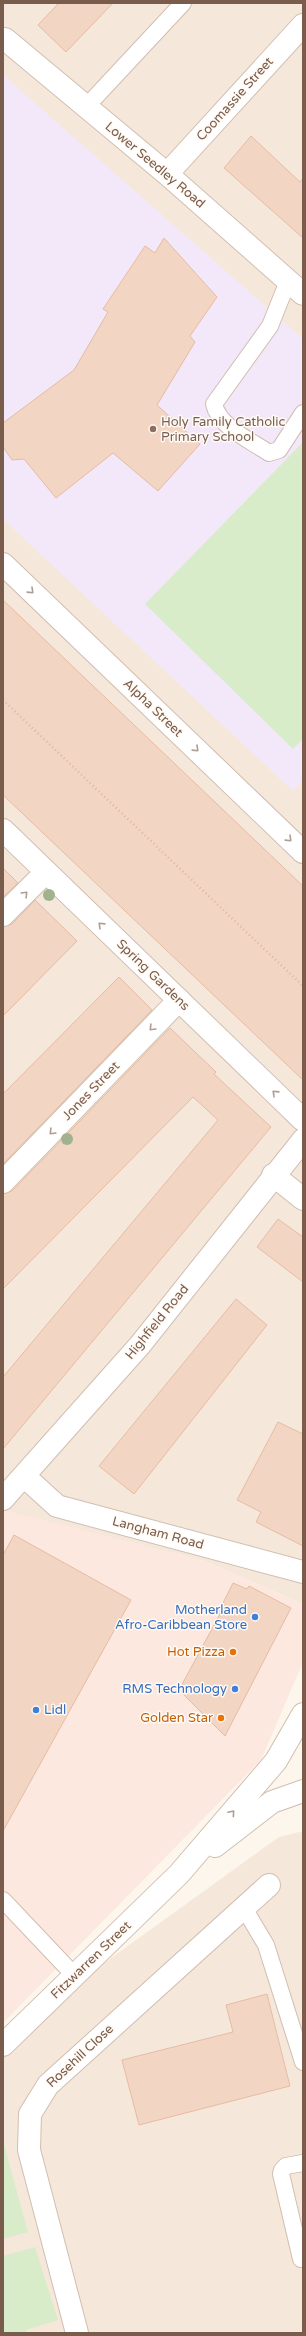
<svg xmlns="http://www.w3.org/2000/svg" width="306" height="2336" viewBox="0 0 306 2336" font-family="'Varela Round',sans-serif">
<style>
.residential{fill:#f5e8da}
.commercial{fill:#fde8e0}
.education{fill:#f3e8fa}
.green{fill:#d8ecc9}
.building{fill:#f3d5c3;stroke:#e6bba3}
.lines{fill:none;stroke-linecap:round;stroke-linejoin:round}
.service-casing{stroke:#d1beb0;stroke-width:18}
.minor-casing{stroke:#d1beb0;stroke-width:24}
.tertiary-casing{stroke:#d1beb0;stroke-width:24}
.path{stroke:#d9b8a5;stroke-width:2.5;stroke-dasharray:1 3;stroke-linecap:butt}
.service{stroke:#fff;stroke-width:16}
.minor{stroke:#fff;stroke-width:22}
.tertiary{stroke:#fff;stroke-width:22}
.tree{fill:#a0b28e}
.oneway{stroke:#af9d94}
.education-dot{fill:#8d6e63;stroke:#fffaf3;stroke-width:1.5}
.shop-dot{fill:#3f7fe0;stroke:#fffaf3;stroke-width:1.5}
.food-dot{fill:#e8710a;stroke:#fffaf3;stroke-width:1.5}
.labels{text-anchor:middle;dominant-baseline:central;stroke-width:3;stroke-linejoin:round;paint-order:stroke}
.street-label{font-size:13px;fill:#7a5c4d;stroke:#fffaf3}
.education-label{font-size:13px;fill:#785e54;stroke:#fffaf3;text-anchor:start}
.shop-label{font-size:13px;fill:#366cbe;stroke:#fffaf3;text-anchor:end}
.food-label{font-size:13px;fill:#c56008;stroke:#fffaf3;text-anchor:end}
</style>
<rect width="100%" height="100%" fill="#fdf6ec"/>
<g class="residential">
<polygon points="3,3 303,3 303,1604 204,1561 3,1511"/>
<polygon points="303,1831 303,2333 3,2333 3,2036 279,1837"/>
</g>
<polygon class="commercial" points="3,1510 204,1561 303,1604 303,1662 261,1760 3,2023"/>
<polygon class="education" points="3,75 303,339 303,780 293,791 3,519"/>
<g class="green">
<polygon points="303,442 303,739 293,749 145,604"/>
<polygon points="3,2141 28,2232 3,2239"/>
<polygon points="35,2247 58,2320 26,2330 26,2333 3,2333 3,2256"/>
</g>
<g class="building">
<polygon points="59,3 113,3 66,52 38,25"/>
<polygon points="251,136 300,182 303,178 303,238 224,168"/>
<polygon points="164,238 217,297 190,336 195,342 157,405 200,444 158,491 113,453 56,498 24,459 12,460 3,447 3,423 74,370 108,312 103,309 145,246 155,253"/>
<polygon points="3,600 303,886 303,1080 3,795"/>
<polygon points="3,868 18,883 3,897"/>
<polygon points="35,900 77,941 3,1016 3,927 12,924"/>
<polygon points="119,977 152,1010 3,1164 3,1094"/>
<polygon points="170,1028 216,1072 214,1074 271,1127 3,1449 3,1377 218,1120 193,1097 3,1289 3,1194 12,1191"/>
<polygon points="278,1219 303,1237 303,1282 257,1247"/>
<polygon points="236,1299 267,1325 134,1494 99,1466"/>
<polygon points="278,1422 303,1434 303,1546 256,1522 261,1512 237,1500"/>
<polygon points="14,1535 131,1600 3,1831 3,1555"/>
<polygon points="233,1583 247,1589 249,1586 291,1608 225,1736 179,1690 220,1614 218,1613"/>
<polygon points="267,1994 290,2086 139,2125 122,2060 233,2032 226,2005"/>
</g>
<g class="lines">
<defs>
<g id="service">
<polyline points="86,107 183,3"/>
<path d="M288 281 270 326 214 404C219 427 250 440 269 453L279 450 303 413"/>
<polyline points="3,1900 74,1975"/>
<polyline points="244,1908 266,1945 303,2062"/>
<polyline points="301,2259 281,2174 282,2170 286,2166 303,2163"/>
</g>
<g id="minor">
<polyline points="5,39 167,174 303,294"/>
<polyline points="167,174 303,25"/>
<polyline points="3,564 303,852"/>
<polyline points="3,830 303,1120"/>
<polyline points="3,915 46,872"/>
<polyline points="273,1175 303,1199"/>
<polyline points="3,1182 179,1000"/>
<polyline points="24,1476 57,1506 303,1572"/>
<polyline points="3,1499 140,1345 303,1140"/>
<polyline points="77,2333 29,2150 30,2114 48,2085 269,1885"/>
</g>
<g id="tertiary">
<polyline points="215,1846 272,1802 303,1791"/>
<polyline points="3,2045 179,1874 276,1761 303,1714"/>
</g>
</defs>
<use href="#service" class="service-casing"/>
<use href="#minor" class="minor-casing"/>
<use href="#tertiary" class="tertiary-casing"/>
<polyline class="path" points="3,700 303,986"/>
<use href="#service" class="service"/>
<use href="#minor" class="minor"/>
<use href="#tertiary" class="tertiary"/>
</g>
<g class="tree">
<circle cx="49" cy="895" r="6"/>
<circle cx="67" cy="1139" r="6"/>
</g>
<defs><path id="oneway-chevron" d="M-2-3.5L2.5 0L-2 3.5" fill="none" stroke-width="1.6" stroke-linecap="round" stroke-linejoin="round"/></defs>
<g class="oneway">
<use href="#oneway-chevron" transform="translate(31 591) rotate(44)"/>
<use href="#oneway-chevron" transform="translate(196 749) rotate(44)"/>
<use href="#oneway-chevron" transform="translate(289 839) rotate(44)"/>
<use href="#oneway-chevron" transform="translate(25 894) rotate(-45)"/>
<use href="#oneway-chevron" transform="translate(101 925) rotate(-136)"/>
<use href="#oneway-chevron" transform="translate(152 1028) rotate(134)"/>
<use href="#oneway-chevron" transform="translate(275 1093) rotate(-136)"/>
<use href="#oneway-chevron" transform="translate(52 1132) rotate(134)"/>
<use href="#oneway-chevron" transform="translate(232 1813) rotate(-50)"/>
</g>
<circle class="education-dot" cx="153" cy="429" r="4"/>
<g class="shop-dot">
<circle cx="255" cy="1617" r="4"/>
<circle cx="235" cy="1689" r="4"/>
<circle cx="36" cy="1710" r="4"/>
</g>
<g class="food-dot">
<circle cx="233" cy="1652" r="4"/>
<circle cx="221" cy="1718" r="4"/>
</g>
<g class="labels">
<g class="street-label">
<text transform="translate(235 99) rotate(-48)">Coomassie Street</text>
<text transform="translate(155 165) rotate(40)">Lower Seedley Road</text>
<text transform="translate(153 708) rotate(44)">Alpha Street</text>
<text transform="translate(153 975) rotate(44)">Spring Gardens</text>
<text transform="translate(91 1091) rotate(-46)">Jones Street</text>
<text transform="translate(157 1322) rotate(-51)">Highfield Road</text>
<text transform="translate(158 1533) rotate(15)">Langham Road</text>
<text transform="translate(91 1960) rotate(-44)">Fitzwarren Street</text>
<text transform="translate(80 2056) rotate(-43)">Rosehill Close</text>
</g>
<g class="education-label">
<text x="161" y="422">Holy Family Catholic<tspan x="161" dy="15">Primary School</tspan></text>
</g>
<g class="shop-label">
<text x="247" y="1610">Motherland<tspan x="247" dy="15">Afro-Caribbean Store</tspan></text>
<text x="227" y="1689">RMS Technology</text>
<text x="44" y="1710" text-anchor="start">Lidl</text>
</g>
<g class="food-label">
<text x="225" y="1652">Hot Pizza</text>
<text x="213" y="1718">Golden Star</text>
</g>
</g>
<rect width="306" height="2336" fill="none" stroke="#7a5c4d" stroke-width="8"/>
</svg>
